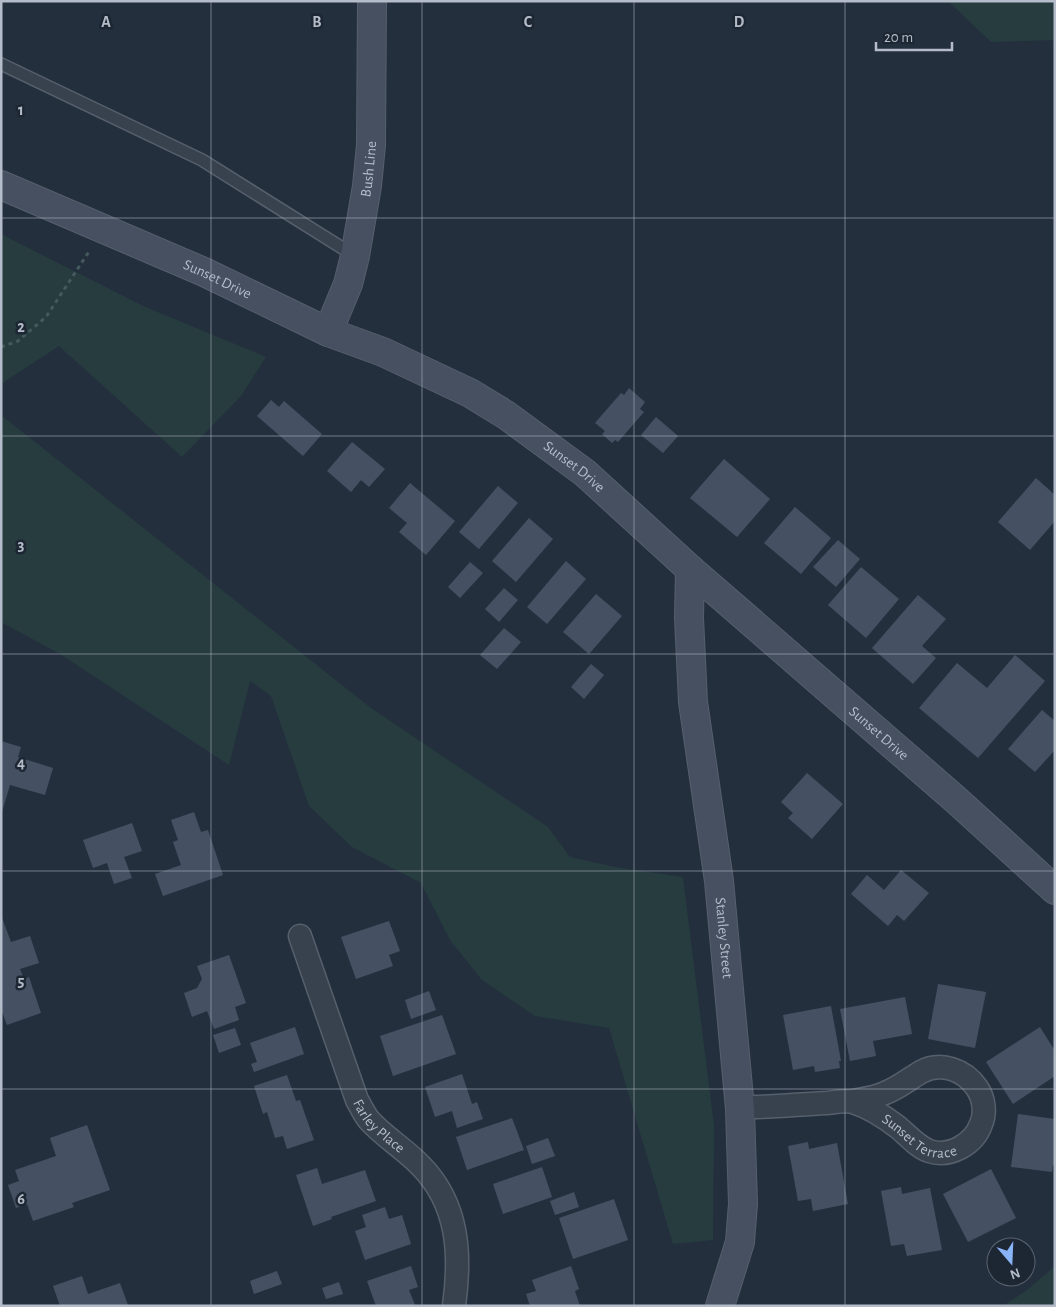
<svg xmlns="http://www.w3.org/2000/svg" width="1056" height="1307" viewBox="0 0 1056 1307" font-family="'Alegreya Sans',sans-serif">
<style>
.green{fill:#263c3f}
.building{fill:#455162}
.lines{fill:none;stroke-linecap:round;stroke-linejoin:round}
.lane-casing{stroke:#565f6c;stroke-width:14}
.street-casing{stroke:#565f6c;stroke-width:25}
.secondary-casing{stroke:#565f6c;stroke-width:30}
.path{stroke:#44595c;stroke-width:3;stroke-dasharray:4 4;stroke-linecap:butt}
.lane{stroke:#38414e;stroke-width:11}
.street{stroke:#38414e;stroke-width:22}
.secondary{stroke:#465061;stroke-width:28}
.grid{fill:none;stroke:#b4bcc9;stroke-width:1;stroke-opacity:0.55}
.labels{text-anchor:middle;dominant-baseline:central;stroke-width:5;stroke-linejoin:round;paint-order:stroke}
.street-label{font-size:15px;fill:#b4bcc9;stroke:#1d2633}
.grid-label{font-size:16px;text-anchor:middle;font-weight:bold;fill:#b4bcc9;stroke:#1d2633;stroke-width:5;stroke-linejoin:round;paint-order:stroke}
</style>
<rect width="100%" height="100%" fill="#242f3e"/>
<g class="green">
<polygon points="948,1 1055,1 1055,40 991,42"/>
<polygon points="1,234 143,306 266,357 241,396 182,457 59,346 1,384"/>
<polygon points="1,415 371,708 548,827 570,857 615,867 683,877 714,1125 713,1240 673,1244 609,1028 535,1016 482,980 450,940 421,883 352,847 309,806 271,696 250,681 229,765 60,654 1,622"/>
<polygon points="1055,1266 1055,1306 1003,1306 1027,1290"/>
</g>
<g class="building">
<polygon points="629,388 645,402 640,409 644,412 618,442 615,440 612,443 602,434 605,431 595,423 621,393 624,395"/>
<polygon points="271,400 279,407 284,401 322,434 303,456 257,416"/>
<polygon points="656,417 678,436 663,453 641,435"/>
<polygon points="352,442 385,469 369,487 361,480 351,492 327,471"/>
<polygon points="724,459 770,499 737,537 690,498"/>
<polygon points="1036,478 1055,495 1055,521 1030,550 998,522"/>
<polygon points="410,483 455,521 426,555 399,532 407,523 389,508"/>
<polygon points="498,486 518,503 479,549 459,532"/>
<polygon points="795,507 831,538 801,574 764,543"/>
<polygon points="529,518 553,539 516,582 492,561"/>
<polygon points="838,540 860,559 836,587 813,567"/>
<polygon points="566,561 586,579 547,624 527,607"/>
<polygon points="470,562 483,573 460,598 448,587"/>
<polygon points="861,567 899,599 866,638 828,605"/>
<polygon points="504,588 518,600 499,622 485,609"/>
<polygon points="596,594 622,616 589,654 563,632"/>
<polygon points="918,595 946,619 922,646 936,658 913,684 872,648"/>
<polygon points="504,628 521,642 497,669 480,655"/>
<polygon points="1015,655 1045,681 978,758 919,708 957,663 987,688"/>
<polygon points="591,664 604,675 584,699 571,687"/>
<polygon points="1042,710 1055,721 1055,750 1035,772 1008,749"/>
<polygon points="1,741 21,747 18,757 53,768 45,795 10,785 2,812"/>
<polygon points="807,773 843,804 812,839 788,818 793,813 781,802"/>
<polygon points="194,812 201,832 208,830 223,875 163,896 155,874 181,865 173,842 178,840 171,820"/>
<polygon points="132,823 142,851 124,857 132,878 114,884 107,863 93,868 83,840"/>
<polygon points="901,870 929,893 904,921 897,915 888,926 851,894 867,875 884,890"/>
<polygon points="1,915 11,942 30,936 39,963 20,969 24,979 29,977 41,1013 7,1025 1,1009"/>
<polygon points="389,921 400,951 389,955 393,966 356,979 341,937"/>
<polygon points="229,955 246,1003 235,1007 239,1020 214,1029 207,1011 192,1017 184,993 197,988 202,979 197,966"/>
<polygon points="938,984 986,992 975,1048 928,1039"/>
<polygon points="429,991 436,1010 411,1019 405,1000"/>
<polygon points="905,997 912,1034 873,1041 876,1056 850,1061 840,1009"/>
<polygon points="831,1006 841,1061 839,1061 840,1068 815,1072 814,1066 793,1070 783,1015"/>
<polygon points="442,1015 456,1054 393,1076 380,1036"/>
<polygon points="295,1027 304,1054 254,1072 251,1064 257,1062 250,1043"/>
<polygon points="1040,1027 1055,1051 1055,1076 1013,1104 986,1062"/>
<polygon points="235,1028 241,1045 219,1053 213,1035"/>
<polygon points="462,1074 472,1104 477,1102 483,1119 457,1128 452,1111 435,1117 425,1087"/>
<polygon points="287,1075 296,1101 300,1100 314,1140 287,1149 283,1136 275,1138 267,1112 263,1114 254,1086"/>
<polygon points="1018,1114 1055,1119 1055,1165 1053,1165 1052,1172 1011,1167"/>
<polygon points="512,1118 524,1150 467,1170 456,1137"/>
<polygon points="87,1125 110,1190 72,1203 74,1207 33,1221 27,1204 16,1208 8,1185 19,1181 15,1170 56,1156 50,1138"/>
<polygon points="548,1138 555,1156 532,1164 526,1146"/>
<polygon points="808,1142 809,1149 837,1143 848,1204 813,1211 811,1199 798,1201 788,1146"/>
<polygon points="542,1167 552,1197 503,1214 493,1184"/>
<polygon points="317,1168 322,1184 365,1170 376,1201 331,1217 332,1219 313,1226 296,1175"/>
<polygon points="991,1169 1016,1218 968,1242 943,1194"/>
<polygon points="901,1187 902,1194 930,1188 942,1250 907,1256 904,1244 891,1246 881,1191"/>
<polygon points="574,1192 579,1207 555,1215 550,1201"/>
<polygon points="614,1199 628,1240 573,1259 559,1218"/>
<polygon points="385,1207 389,1219 402,1215 411,1244 365,1260 355,1231 366,1227 362,1215"/>
<polygon points="411,1266 418,1287 409,1290 415,1305 376,1306 367,1281"/>
<polygon points="571,1266 579,1289 575,1291 580,1306 530,1306 526,1294 536,1291 532,1280"/>
<polygon points="277,1271 282,1284 254,1294 250,1281"/>
<polygon points="82,1276 88,1294 120,1283 128,1305 60,1306 53,1286"/>
<polygon points="339,1282 343,1294 326,1299 322,1288"/>
</g>
<g class="lines">
<defs>
<polyline id="lane" points="1,64 202,160 355,256"/>
<g id="street">
<path id="s1" d="M300 936 357 1100C361 1107 364 1114 369 1120 384 1137 405 1149 421 1166 459 1205 461 1255 454 1306"/>
<path id="s2" d="M740 1109 751 1107C776 1107 802 1104 827 1103 835 1102 846 1100 853 1102 869 1107 886 1118 899 1128 908 1136 918 1147 929 1151 950 1158 974 1144 981 1124 986 1113 984 1098 977 1088 965 1070 941 1061 921 1072 909 1079 898 1088 885 1093 875 1098 863 1099 852 1101"/>
</g>
<g id="secondary">
<path id="s3" d="M1 185 204 272 328 332 383 352 470 393 506 415 585 473 690 569 955 799 1055 890"/>
<path id="s4" d="M328 332 348 284 355 256 367 186 371 145 372 1"/>
<path id="s5" d="M690 569 689 618 693 702 719 881 740 1109 743 1204 740 1242 720 1306"/>
</g>
</defs>
<use href="#lane" class="lane-casing"/>
<use href="#street" class="street-casing"/>
<use href="#secondary" class="secondary-casing"/>
<polyline class="path" points="1,347 18,341 46,317 90,250"/>
<use href="#lane" class="lane"/>
<use href="#street" class="street"/>
<use href="#secondary" class="secondary"/>
</g>
<path class="grid" d="M211 1V1306M422 1V1306M634 1V1306M845 1V1306M1 218H1055M1 436H1055M1 654H1055M1 871H1055M1 1089H1055"/>
<g class="labels">
<g class="street-label">
<text stroke="none"><textPath href="#s4" startOffset="169">Bush Line</textPath></text>
<text stroke="none"><textPath href="#s3" startOffset="236">Sunset Drive</textPath></text>
<text stroke="none"><textPath href="#s3" startOffset="641">Sunset Drive</textPath></text>
<text stroke="none"><textPath href="#s3" startOffset="1046">Sunset Drive</textPath></text>
<text stroke="none"><textPath href="#s5" startOffset="371">Stanley Street</textPath></text>
<text stroke="none"><textPath href="#s1" startOffset="208">Farley Place</textPath></text>
<text stroke="none"><textPath href="#s2" startOffset="190">Sunset Terrace</textPath></text>
</g>
</g>
<g class="grid-label">
<text x="106" y="27">A</text>
<text x="317" y="27">B</text>
<text x="528" y="27">C</text>
<text x="739" y="27">D</text>
<text x="21" y="115">1</text>
<text x="21" y="332">2</text>
<text x="21" y="550">3</text>
<text x="21" y="768">4</text>
<text x="21" y="986">5</text>
<text x="21" y="1204">6</text>
</g>
<rect width="1056" height="1307" fill="none" stroke="#b4bcc9" stroke-width="5"/>
<g transform="translate(1011 1262) rotate(161)"><circle r="24" fill="#1d2633" stroke="#59626f"/>
<path d="M0-4L9 19L0 12L-9 19Z" fill="#8ab4f8"/>
<text y="-8" font-size="14" font-weight="bold" text-anchor="middle" fill="#b4bcc9">N</text>
</g>
<path d="M876 42v8h76v-8" fill="none" stroke="#b4bcc9" stroke-width="2.5"/>
<text x="884" y="42" font-size="15" fill="#b4bcc9" stroke="#1d2633" stroke-width="4" paint-order="stroke">20 m</text>
</svg>
